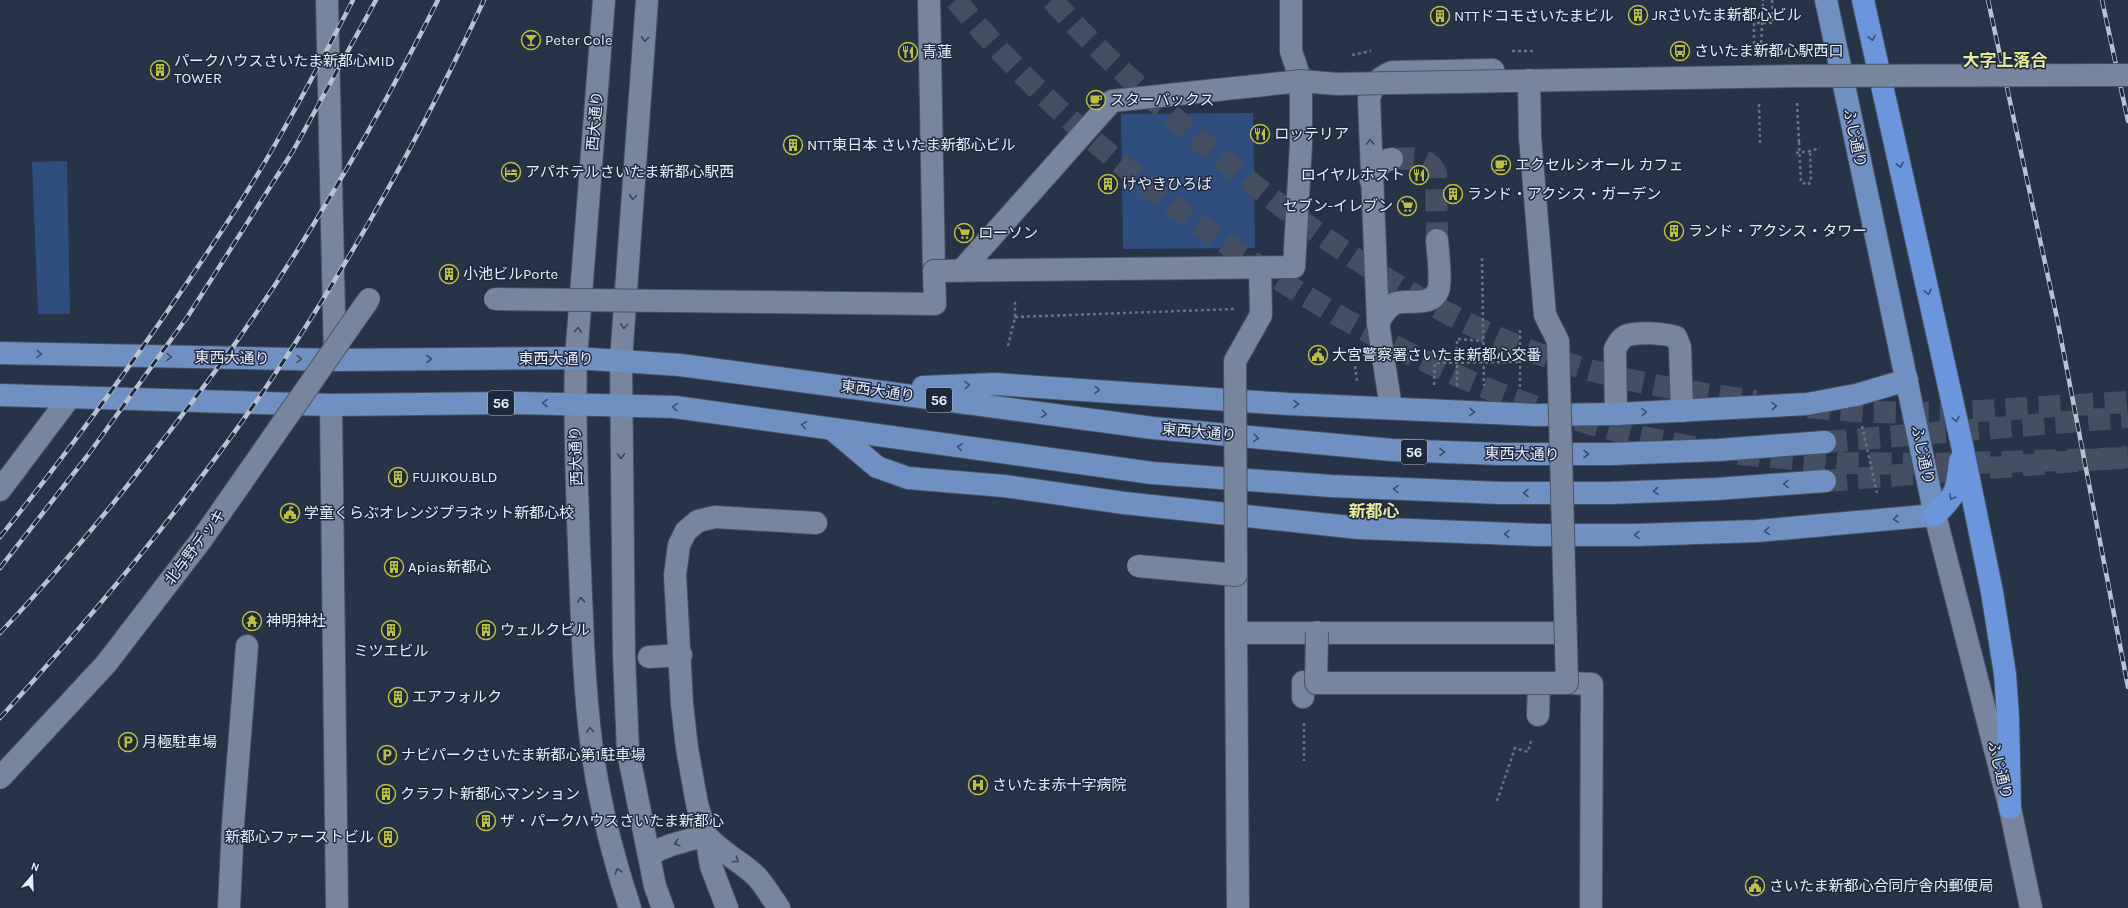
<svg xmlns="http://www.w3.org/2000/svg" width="2128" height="908" viewBox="0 0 2128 908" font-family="Karla,'Noto Sans JP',sans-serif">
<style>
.green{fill:#2f4d7f}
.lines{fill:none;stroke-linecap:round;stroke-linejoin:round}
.minor-tunnel{stroke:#444f62;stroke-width:22;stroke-dasharray:22 11;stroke-linecap:butt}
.major-tunnel{stroke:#444f62;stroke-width:22;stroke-dasharray:22 11;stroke-linecap:butt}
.highway-tunnel{stroke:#444f62;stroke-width:22;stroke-dasharray:22 11;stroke-linecap:butt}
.minor-casing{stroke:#475262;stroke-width:24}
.major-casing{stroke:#475262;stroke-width:24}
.highway-casing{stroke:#475262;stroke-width:24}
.path{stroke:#687385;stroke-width:2.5;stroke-dasharray:3 3;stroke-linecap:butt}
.minor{stroke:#78869d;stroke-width:22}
.major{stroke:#7090c3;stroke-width:22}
.highway{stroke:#6b96dc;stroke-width:22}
.rail-casing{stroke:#b9c2d1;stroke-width:4.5}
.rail{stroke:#1e293c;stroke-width:3;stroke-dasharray:9;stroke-linecap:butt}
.minor-bridge-casing{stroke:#475262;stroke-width:24;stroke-linecap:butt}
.path-bridge{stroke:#687385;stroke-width:2.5;stroke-dasharray:3 3;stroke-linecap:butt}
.minor-bridge{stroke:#78869d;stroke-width:22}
.oneway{stroke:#394f74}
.oneway2{stroke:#394559}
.oneway3{stroke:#3b4d6b}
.labels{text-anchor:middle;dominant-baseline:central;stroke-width:3;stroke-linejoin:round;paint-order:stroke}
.shield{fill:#1e293c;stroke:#a9b2c1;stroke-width:1}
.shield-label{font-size:14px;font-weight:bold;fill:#e5edfa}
.poi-label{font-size:15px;fill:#e5edfa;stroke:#1e293c;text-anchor:start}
.street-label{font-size:15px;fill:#e5edfa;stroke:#1e293c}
.quarter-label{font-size:17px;font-weight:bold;fill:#e6e99a;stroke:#1e293c}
</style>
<rect width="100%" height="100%" fill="#273347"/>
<g class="green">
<polygon points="1253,113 1255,248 1123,249 1121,114"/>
<polygon points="67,161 70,314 38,314 32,162"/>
</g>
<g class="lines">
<path class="minor-tunnel" d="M1392 159C1409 159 1429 154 1436 174L1437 240"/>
<g class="major-tunnel">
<polyline points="1825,442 2128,417"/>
<polyline points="1825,481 2128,457"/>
</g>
<g class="highway-tunnel">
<path d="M956 0C1019 78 1094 145 1174 206 1329 323 1500 415 1694 447"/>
<path d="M1052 0C1089 42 1130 79 1172 116 1274 206 1387 291 1513 344 1590 376 1674 390 1756 401"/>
<polyline points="1808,407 1865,412 1943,413 2128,402"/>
<polyline points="1738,454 1841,463 1933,464 2128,458"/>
</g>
<defs>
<g id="minor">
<polyline points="327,0 335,359"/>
<path d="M604 0 576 358C574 421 577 485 579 548 582 612 583 677 591 741 598 797 612 854 630 908"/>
<polyline points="647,0 621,360 624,655 628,752 655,886 663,908"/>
<polyline points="929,0 934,271"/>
<polyline points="1291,0 1291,51 1301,81"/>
<path d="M1371 181C1375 171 1380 160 1392 159"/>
<path d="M1378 323C1382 316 1387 306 1396 303 1410 299 1435 308 1439 287 1441 273 1438 255 1437 240"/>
<polyline points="331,405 337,908"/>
<path d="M1391 408 1378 323 1369 99C1373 84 1378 78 1392 72L1493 70"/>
<path d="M1616 414 1615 349C1618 344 1621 337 1628 335 1640 332 1665 333 1676 337L1680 347 1682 411"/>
<polyline points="0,490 70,397"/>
<polyline points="1935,515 2010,808 2031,908"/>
<polyline points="1236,575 1236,633 1565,633"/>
<polyline points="1236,633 1238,908"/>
<polyline points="649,657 681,655"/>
<polyline points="1567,683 1592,684 1591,908"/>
<polyline points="1303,697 1303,682 1316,683"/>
<polyline points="1538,715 1539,684"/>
<path d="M706 835C721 853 741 861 757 877 765 886 772 898 779 908"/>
<polyline points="649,854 671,845 706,835"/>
<polyline points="229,908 233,824 247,646"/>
<polyline points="727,908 711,866 706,835 697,804 687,748 682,704 675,575 679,545 686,531 698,521 715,517 816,523"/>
</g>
<g id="major">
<polyline points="0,353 335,360 576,358 680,365 1153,428 1392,450 1500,454 1611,454 1718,450 1825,442"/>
<polyline points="923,387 995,384 1288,404 1535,415 1616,414 1807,404 1856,395 1907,380"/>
<polyline points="0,395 331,405 520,403 675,407 1152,473 1331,486 1501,493 1610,493 1717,489 1825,481"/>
<polyline points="832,429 877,467 908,478 1004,486 1124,503 1359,528 1539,535 1636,535 1757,531 1935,515 1826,0"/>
</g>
<g id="highway">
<polyline points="1863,0 1962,445 1992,592 2005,674 2008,717 2010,808"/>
<path d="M1935 515C1957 495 1957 489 1960 461"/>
</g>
</defs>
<use href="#minor" class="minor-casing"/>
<use href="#major" class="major-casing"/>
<use href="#highway" class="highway-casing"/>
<g class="path">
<polyline points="1772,0 1773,23"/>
<polyline points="1761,49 1763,0"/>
<polyline points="1512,51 1535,51"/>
<polyline points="1352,55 1371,51"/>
<polyline points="1797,103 1799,142"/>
<polyline points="1759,104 1760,143"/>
<polyline points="1796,153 1810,151 1820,148"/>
<polyline points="1482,258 1484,386"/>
<polyline points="1015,317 1234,309"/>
<polyline points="1008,346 1015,317 1015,299"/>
<polyline points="1355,366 1357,381"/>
<polyline points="1434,385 1435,363 1520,362"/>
<polyline points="1457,386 1457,339 1483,341"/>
<polyline points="1520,387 1520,328"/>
<polyline points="1862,426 1877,493"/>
<polyline points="1304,723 1304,761"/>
<polyline points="1497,801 1515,748 1528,752 1531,741"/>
</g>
<use href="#minor" class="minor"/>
<use href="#major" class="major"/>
<use href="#highway" class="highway"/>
<defs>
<g id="rail">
<polyline points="1988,0 2057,318 2128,687"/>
<polyline points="2102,0 2128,121"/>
<path d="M0 537C85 431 164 320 238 206 280 140 317 69 353 0"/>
<polyline points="0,568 88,455 188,316 293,151 376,0"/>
<path d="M0 633C54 576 105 515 153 453 182 415 212 377 239 338 314 231 379 117 438 0"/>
<path d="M0 718C98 610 192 497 273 377 353 257 424 130 484 0"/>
</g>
</defs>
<use href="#rail" class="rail-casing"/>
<use href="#rail" class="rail"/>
<defs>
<g id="minor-bridge">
<polyline points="961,271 1112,101 1301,81"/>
<polyline points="495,299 935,304 934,271 1294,267 1301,144 1301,81 1337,84 1795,76 2128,75"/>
<polyline points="1138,566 1236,575 1235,361 1261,315 1260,268"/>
<polyline points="1317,632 1316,683 1567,683 1558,341 1545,315 1530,137 1529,80"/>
<polyline points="0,778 106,664 202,539 369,299"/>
</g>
</defs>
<use href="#minor-bridge" class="minor-bridge-casing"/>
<g class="path-bridge">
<polyline points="1754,50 1754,23 1773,23"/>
<polyline points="1799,142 1801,182 1808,185 1811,181 1810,151"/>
</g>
<use href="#minor-bridge" class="minor-bridge"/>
</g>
<defs><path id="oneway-chevron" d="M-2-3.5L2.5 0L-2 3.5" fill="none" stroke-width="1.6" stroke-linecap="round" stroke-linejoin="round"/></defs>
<g class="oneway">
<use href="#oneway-chevron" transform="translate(1872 38) rotate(78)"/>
<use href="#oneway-chevron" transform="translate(1900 165) rotate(78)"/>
<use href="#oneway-chevron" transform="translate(1928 292) rotate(78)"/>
<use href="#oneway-chevron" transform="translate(1956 419) rotate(78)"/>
<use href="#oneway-chevron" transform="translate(1952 497) rotate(120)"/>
</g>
<g class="oneway2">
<use href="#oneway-chevron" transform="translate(645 39) rotate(94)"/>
<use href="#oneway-chevron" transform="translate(1370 142) rotate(-92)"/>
<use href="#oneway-chevron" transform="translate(633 197) rotate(94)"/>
<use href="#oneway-chevron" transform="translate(624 326) rotate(95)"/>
<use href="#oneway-chevron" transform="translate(578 330) rotate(-85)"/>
<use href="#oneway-chevron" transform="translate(621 456) rotate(89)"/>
<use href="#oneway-chevron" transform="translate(581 600) rotate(-92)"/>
<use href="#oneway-chevron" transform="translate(590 730) rotate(-95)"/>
<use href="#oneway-chevron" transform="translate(677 843) rotate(164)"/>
<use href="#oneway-chevron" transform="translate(736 860) rotate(34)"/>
<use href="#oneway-chevron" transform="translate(618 871) rotate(-107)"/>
</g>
<g class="oneway3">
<use href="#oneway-chevron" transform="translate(39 354) rotate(1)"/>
<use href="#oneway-chevron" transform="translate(169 357) rotate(1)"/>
<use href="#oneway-chevron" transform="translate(299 359) rotate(1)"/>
<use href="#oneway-chevron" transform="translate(429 359)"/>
<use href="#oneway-chevron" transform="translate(967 385) rotate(-2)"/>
<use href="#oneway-chevron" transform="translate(1097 390) rotate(3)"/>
<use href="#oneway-chevron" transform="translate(545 403) rotate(-179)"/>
<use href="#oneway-chevron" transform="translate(1296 404) rotate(2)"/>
<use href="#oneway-chevron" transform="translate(1774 406) rotate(-4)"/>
<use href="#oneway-chevron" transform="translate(675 407) rotate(-175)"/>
<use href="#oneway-chevron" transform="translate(1472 412) rotate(3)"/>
<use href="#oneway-chevron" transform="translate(1644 412) rotate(-3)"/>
<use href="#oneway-chevron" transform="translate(1044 414) rotate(7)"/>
<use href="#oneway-chevron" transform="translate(804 425) rotate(-172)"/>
<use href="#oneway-chevron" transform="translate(1256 438) rotate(5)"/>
<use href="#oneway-chevron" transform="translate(960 447) rotate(-172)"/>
<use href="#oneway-chevron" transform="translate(1442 452) rotate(1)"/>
<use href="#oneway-chevron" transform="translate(1586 454)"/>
<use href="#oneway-chevron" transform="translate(1786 484) rotate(177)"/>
<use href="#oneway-chevron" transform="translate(1396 489) rotate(-177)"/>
<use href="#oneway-chevron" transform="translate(1656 491) rotate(177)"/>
<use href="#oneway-chevron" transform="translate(1526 493) rotate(-180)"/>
<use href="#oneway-chevron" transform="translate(1896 519) rotate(174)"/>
<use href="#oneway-chevron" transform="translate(1767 531) rotate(175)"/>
<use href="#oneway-chevron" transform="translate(1507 534) rotate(-178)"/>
<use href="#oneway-chevron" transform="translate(1637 535) rotate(179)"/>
</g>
<defs>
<symbol id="building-ring" viewBox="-11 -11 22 22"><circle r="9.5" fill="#1e293c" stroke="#bdbf42" stroke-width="1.5"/><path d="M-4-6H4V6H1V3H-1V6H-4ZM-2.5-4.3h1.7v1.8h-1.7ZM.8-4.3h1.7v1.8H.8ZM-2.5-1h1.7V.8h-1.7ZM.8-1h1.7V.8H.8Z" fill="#bdbf42"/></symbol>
<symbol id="bar-ring" viewBox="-11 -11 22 22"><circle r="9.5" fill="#1e293c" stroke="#bdbf42" stroke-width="1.5"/><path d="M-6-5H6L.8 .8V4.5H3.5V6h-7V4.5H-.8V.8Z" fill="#bdbf42"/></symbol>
<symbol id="bus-ring" viewBox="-11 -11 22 22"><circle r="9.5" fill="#1e293c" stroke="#bdbf42" stroke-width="1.5"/><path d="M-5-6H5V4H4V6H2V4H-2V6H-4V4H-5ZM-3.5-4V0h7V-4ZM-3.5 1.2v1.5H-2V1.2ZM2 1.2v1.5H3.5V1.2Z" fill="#bdbf42"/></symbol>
<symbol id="restaurant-ring" viewBox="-11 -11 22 22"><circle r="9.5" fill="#1e293c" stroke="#bdbf42" stroke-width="1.5"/><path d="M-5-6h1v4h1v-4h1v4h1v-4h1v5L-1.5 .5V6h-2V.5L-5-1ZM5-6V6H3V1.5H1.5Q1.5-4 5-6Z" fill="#bdbf42"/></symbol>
<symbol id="cafe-ring" viewBox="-11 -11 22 22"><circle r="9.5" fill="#1e293c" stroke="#bdbf42" stroke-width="1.5"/><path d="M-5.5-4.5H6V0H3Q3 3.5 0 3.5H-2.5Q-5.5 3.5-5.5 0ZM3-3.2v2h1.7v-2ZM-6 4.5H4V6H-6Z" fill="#bdbf42"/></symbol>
<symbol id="hotel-ring" viewBox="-11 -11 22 22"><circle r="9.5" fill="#1e293c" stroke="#bdbf42" stroke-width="1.5"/><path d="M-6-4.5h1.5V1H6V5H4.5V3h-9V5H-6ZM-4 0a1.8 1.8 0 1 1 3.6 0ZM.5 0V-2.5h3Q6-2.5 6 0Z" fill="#bdbf42"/></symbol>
<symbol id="supermarket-ring" viewBox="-11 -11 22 22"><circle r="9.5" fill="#1e293c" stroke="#bdbf42" stroke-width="1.5"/><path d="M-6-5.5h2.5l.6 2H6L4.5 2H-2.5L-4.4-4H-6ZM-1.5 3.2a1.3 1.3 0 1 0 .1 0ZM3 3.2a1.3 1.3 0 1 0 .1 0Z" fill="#bdbf42"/></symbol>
<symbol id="civic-ring" viewBox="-11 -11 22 22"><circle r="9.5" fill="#1e293c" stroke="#bdbf42" stroke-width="1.5"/><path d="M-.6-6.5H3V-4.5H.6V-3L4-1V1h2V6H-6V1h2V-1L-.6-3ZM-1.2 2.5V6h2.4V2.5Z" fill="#bdbf42"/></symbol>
<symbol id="temple-ring" viewBox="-11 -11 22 22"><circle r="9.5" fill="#1e293c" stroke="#bdbf42" stroke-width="1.5"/><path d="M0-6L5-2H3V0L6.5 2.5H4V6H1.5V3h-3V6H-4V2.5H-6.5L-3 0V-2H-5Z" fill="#bdbf42"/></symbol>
<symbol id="parking-ring" viewBox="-11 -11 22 22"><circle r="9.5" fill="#1e293c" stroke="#bdbf42" stroke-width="1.5"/><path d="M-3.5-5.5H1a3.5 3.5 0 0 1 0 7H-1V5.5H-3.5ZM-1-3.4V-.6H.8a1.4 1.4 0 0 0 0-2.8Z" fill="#bdbf42"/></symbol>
<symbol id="hospital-ring" viewBox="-11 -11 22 22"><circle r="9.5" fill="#1e293c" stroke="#bdbf42" stroke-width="1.5"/><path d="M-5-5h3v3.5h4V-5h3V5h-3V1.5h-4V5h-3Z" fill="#bdbf42"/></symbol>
</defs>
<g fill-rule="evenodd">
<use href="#building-ring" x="1627" y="4" width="22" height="22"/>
<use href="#building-ring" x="1429" y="5" width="22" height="22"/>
<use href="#bar-ring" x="520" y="29" width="22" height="22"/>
<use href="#bus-ring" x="1669" y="40" width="22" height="22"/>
<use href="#restaurant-ring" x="897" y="41" width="22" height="22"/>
<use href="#building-ring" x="149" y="59" width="22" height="22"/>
<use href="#cafe-ring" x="1085" y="89" width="22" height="22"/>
<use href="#restaurant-ring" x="1249" y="123" width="22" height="22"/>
<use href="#building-ring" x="782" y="134" width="22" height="22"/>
<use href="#cafe-ring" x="1490" y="154" width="22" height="22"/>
<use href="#hotel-ring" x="500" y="161" width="22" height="22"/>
<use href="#restaurant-ring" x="1408" y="164" width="22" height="22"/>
<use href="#building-ring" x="1097" y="173" width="22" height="22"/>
<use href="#building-ring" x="1442" y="183" width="22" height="22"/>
<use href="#supermarket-ring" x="1396" y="195" width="22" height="22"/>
<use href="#building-ring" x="1663" y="220" width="22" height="22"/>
<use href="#supermarket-ring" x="953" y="222" width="22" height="22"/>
<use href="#building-ring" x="438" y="263" width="22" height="22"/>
<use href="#civic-ring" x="1307" y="344" width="22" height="22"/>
<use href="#building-ring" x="387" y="466" width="22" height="22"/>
<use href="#civic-ring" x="279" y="502" width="22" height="22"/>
<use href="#building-ring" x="383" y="556" width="22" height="22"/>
<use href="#temple-ring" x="241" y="610" width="22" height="22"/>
<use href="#building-ring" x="380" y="619" width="22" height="22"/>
<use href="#building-ring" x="475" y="619" width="22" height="22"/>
<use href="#building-ring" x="387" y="686" width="22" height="22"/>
<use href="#parking-ring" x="117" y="731" width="22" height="22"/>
<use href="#parking-ring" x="376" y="744" width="22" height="22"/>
<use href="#hospital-ring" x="967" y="774" width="22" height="22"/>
<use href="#building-ring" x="375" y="783" width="22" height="22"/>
<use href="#building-ring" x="475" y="810" width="22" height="22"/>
<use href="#building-ring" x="377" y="826" width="22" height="22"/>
<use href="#civic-ring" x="1744" y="875" width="22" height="22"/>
</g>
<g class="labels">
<g class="shield">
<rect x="926" y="388" width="26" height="24" rx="3"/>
<rect x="488" y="391" width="26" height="24" rx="3"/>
<rect x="1401" y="440" width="26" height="24" rx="3"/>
</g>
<g class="shield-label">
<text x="939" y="400">56</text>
<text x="501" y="403">56</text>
<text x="1414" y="452">56</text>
</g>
<g class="poi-label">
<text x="1652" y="15">JRさいたま新都心ビル</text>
<text x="1454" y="16">NTTドコモさいたまビル</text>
<text x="545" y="40">Peter Cole</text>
<text x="1694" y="51">さいたま新都心駅西口</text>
<text x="922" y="52">青蓮</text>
<text x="174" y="61">パークハウスさいたま新都心MID<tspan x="174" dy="17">TOWER</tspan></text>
<text x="1110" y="100">スターバックス</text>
<text x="1274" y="134">ロッテリア</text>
<text x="807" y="145">NTT東日本 さいたま新都心ビル</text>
<text x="1515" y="165">エクセルシオール カフェ</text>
<text x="525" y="172">アパホテルさいたま新都心駅西</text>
<text x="1405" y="175" text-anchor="end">ロイヤルホスト</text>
<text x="1122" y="184">けやきひろば</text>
<text x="1467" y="194">ランド・アクシス・ガーデン</text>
<text x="1393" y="206" text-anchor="end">セブン-イレブン</text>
<text x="1688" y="231">ランド・アクシス・タワー</text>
<text x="978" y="233">ローソン</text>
<text x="463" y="274">小池ビルPorte</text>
<text x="1332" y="355">大宮警察署さいたま新都心交番</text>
<text x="412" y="477">FUJIKOU.BLD</text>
<text x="304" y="513">学童くらぶオレンジプラネット新都心校</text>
<text x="408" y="567">Apias新都心</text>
<text x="266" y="621">神明神社</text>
<text x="500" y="630">ウェルクビル</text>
<text x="391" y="651" text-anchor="middle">ミツエビル</text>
<text x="412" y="697">エアフォルク</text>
<text x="142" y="742">月極駐車場</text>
<text x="401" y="755">ナビパークさいたま新都心第1駐車場</text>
<text x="992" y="785">さいたま赤十字病院</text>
<text x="400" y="794">クラフト新都心マンション</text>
<text x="500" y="821">ザ・パークハウスさいたま新都心</text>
<text x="374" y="837" text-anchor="end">新都心ファーストビル</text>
<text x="1769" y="886">さいたま新都心合同庁舎内郵便局</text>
</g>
<g class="street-label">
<text transform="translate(595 121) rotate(-85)">西大通り</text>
<text transform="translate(1855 138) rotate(78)">ふじ通り</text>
<text transform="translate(232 358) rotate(1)">東西大通り</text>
<text x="556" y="359">東西大通り</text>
<text transform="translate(878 391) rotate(8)">東西大通り</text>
<text transform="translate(1199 432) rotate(5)">東西大通り</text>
<text transform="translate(1522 454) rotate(1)">東西大通り</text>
<text transform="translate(1923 455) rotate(78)">ふじ通り</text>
<text transform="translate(576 456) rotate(-92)">西大通り</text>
<text transform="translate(195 547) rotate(-53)">北与野デッキ</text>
<text transform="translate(2000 770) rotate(76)">ふじ通り</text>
</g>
<g class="quarter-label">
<text x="2005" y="60">大字上落合</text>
<text x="1374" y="511">新都心</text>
</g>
</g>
<g transform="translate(32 876) rotate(19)" stroke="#1e293c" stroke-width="3" paint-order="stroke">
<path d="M0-3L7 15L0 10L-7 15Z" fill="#e5edfa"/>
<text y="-6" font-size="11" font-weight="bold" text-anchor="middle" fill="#e5edfa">N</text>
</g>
</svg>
